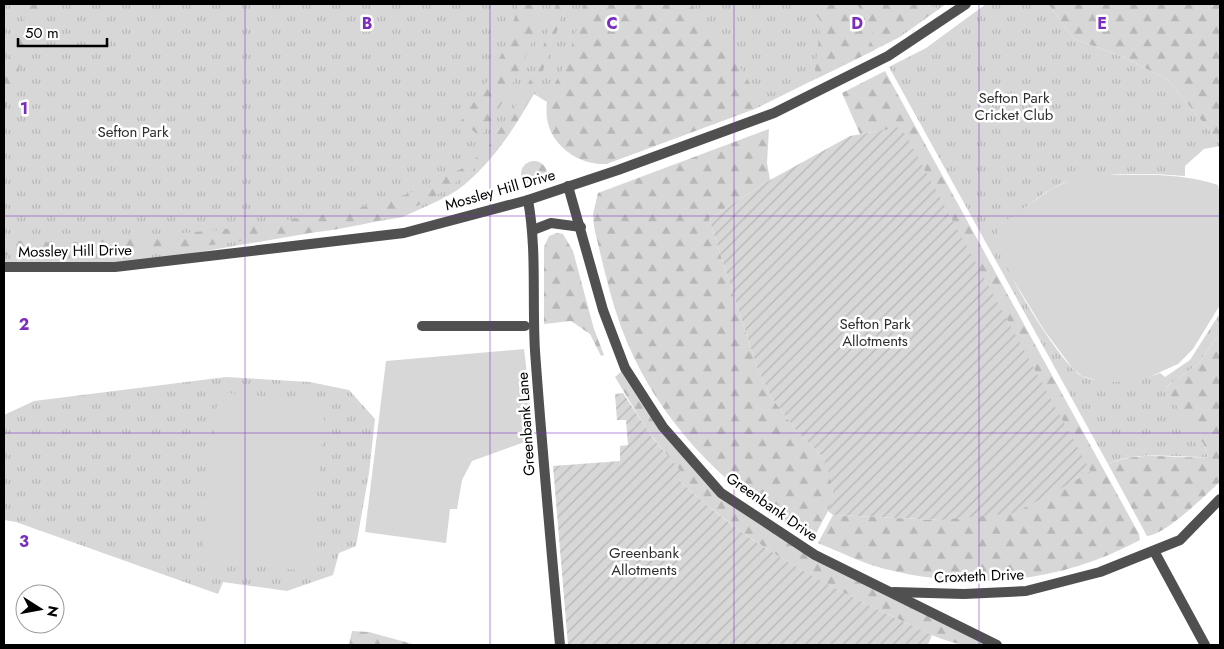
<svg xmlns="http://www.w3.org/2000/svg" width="1224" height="649" viewBox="0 0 1224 649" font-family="Jost,sans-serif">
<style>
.grass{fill:url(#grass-tufts)}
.forest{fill:url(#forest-firs)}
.garden{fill:url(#garden-furrows)}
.pitch{fill:#d7d7d7}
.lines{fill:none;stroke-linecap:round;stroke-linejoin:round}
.street{stroke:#505050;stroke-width:10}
.grid{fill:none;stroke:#7b2cbf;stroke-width:1;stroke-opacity:0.55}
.labels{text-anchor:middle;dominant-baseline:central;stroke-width:5;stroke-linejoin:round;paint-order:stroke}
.park-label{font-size:15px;fill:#2e2e2e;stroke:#fff}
.street-label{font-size:15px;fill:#000;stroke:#fff}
.grid-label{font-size:16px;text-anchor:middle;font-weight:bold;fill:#7b2cbf;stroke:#fff;stroke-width:5;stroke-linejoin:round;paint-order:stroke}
</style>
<defs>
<pattern id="grass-tufts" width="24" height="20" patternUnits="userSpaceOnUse" patternTransform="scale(1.25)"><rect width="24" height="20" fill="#d7d7d7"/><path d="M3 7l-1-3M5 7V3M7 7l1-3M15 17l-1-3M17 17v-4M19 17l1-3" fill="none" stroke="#b7b7b7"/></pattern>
<pattern id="forest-firs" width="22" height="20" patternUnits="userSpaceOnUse" patternTransform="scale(1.25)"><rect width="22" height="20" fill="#d7d7d7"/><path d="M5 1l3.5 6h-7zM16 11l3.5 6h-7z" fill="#b7b7b7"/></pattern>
<pattern id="garden-furrows" width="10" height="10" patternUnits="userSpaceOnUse" patternTransform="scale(1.25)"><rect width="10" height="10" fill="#d7d7d7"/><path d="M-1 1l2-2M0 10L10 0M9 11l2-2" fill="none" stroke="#b7b7b7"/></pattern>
</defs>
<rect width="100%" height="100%" fill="#fff"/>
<g class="grass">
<path d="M4 4H946L900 37 757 108 606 164C571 165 544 137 547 102L534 94C514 128 495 159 464 185 447 199 423 207 403 217L130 264 4 263Z"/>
<path d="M986 4H1048L1074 39 1124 57 1168 80 1220 143V146L1204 149 1185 166V176C1149 173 1087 171 1055 187 1036 197 1020 214 1001 224 1004 241 1005 261 1012 277 1021 296 1064 367 1082 376 1101 385 1141 381 1160 373L1165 377 1190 360 1220 313V333L1197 365 1166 387 1203 443 1208 457C1174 458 1140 450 1108 464L889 67 926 48Z"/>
<polygon points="226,377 310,382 349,390 375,419 369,473 356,546 339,553 333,575 287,591 223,582 218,594 16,522 4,520 4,415 34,401"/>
</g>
<g class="forest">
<polygon points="30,4 41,4 4,112 4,71"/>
<path d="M518 4H542C533 55 508 93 481 137L461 121C488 82 508 51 518 4Z"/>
<path d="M556 4H565C547 68 526 123 478 171L475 168C452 186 429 202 401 213 359 229 309 233 264 238 225 243 186 249 147 252 100 255 52 256 4 255V240L63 243 219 230 352 210 405 195 463 168 486 150 522 96 538 64Z"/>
<path d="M583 4H689L693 7 699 22 726 44 758 97 757 108 606 164C574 165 542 139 547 105 549 91 560 76 565 63 573 44 579 23 583 4Z"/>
<polygon points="809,4 852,4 875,50 816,79 815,69 821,22"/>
<polygon points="857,4 927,4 939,9 881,47"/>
<polygon points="1048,4 1220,4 1220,143 1168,80 1124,57 1074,39"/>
<path d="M885 71 1139 534 1140 540C1060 583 973 591 885 569 862 563 840 552 818 543L833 515 939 520 1032 366 901 128 860 134 842 93Z"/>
<path d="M769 129 767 163 770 180 709 219 758 370 772 398 798 433 822 456 830 473 833 493 832 499 828 511 813 539C723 491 647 411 616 312 607 284 601 256 594 227L593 214 598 193Z"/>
<circle cx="534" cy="174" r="13"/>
<polygon points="557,233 563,234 573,251 594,329 604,355 601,356 590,334 571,321 544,324 544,247 549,236"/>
<path d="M1220 333V482C1204 496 1167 534 1147 536L1108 464C1141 450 1173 459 1208 457L1203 443 1182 416 1166 387 1197 365Z"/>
<path d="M625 368 663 427 721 493 780 532 997 645C987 645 977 646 967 645 943 643 918 628 896 618 817 582 743 541 680 481L684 476 647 430 615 377Z"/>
<polygon points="352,631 369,632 416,645 349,645"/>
</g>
<g class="garden">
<polygon points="901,127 1091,472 1015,513 939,520 833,515 828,511 833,493 829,473 822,456 798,433 772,398 758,370 709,219 770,180 850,136"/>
<path d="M623 393 652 437 685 476 680 481C754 552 840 592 932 635L928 645H568L553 466 620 461V446L628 445 626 420H617L615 394Z"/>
</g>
<g class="pitch">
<path d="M1100 175C1140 175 1180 172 1218 185L1220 196V305L1193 349 1178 364 1147 378 1120 382 1099 381 1082 376 1073 369 1044 330 1011 276 995 238 1001 224 1053 188 1072 180Z"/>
<polygon points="524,349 533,424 533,439 472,461 462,480 457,509 450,509 446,543 365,532 386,361"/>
<polygon points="218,392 326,402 309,571 202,561"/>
</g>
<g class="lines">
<g class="street">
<polyline points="568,186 603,310 625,368 663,427 721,493 815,555 997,645"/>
<path d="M528 200C537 250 532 300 535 351 542 449 551 547 560 645"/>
<polyline points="533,230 551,223 581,227"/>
<polyline points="4,267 115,267 404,233 528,200 618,170 774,113 888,56 966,4"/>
<polyline points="422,326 525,326"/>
<polyline points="1154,551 1205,645"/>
<polyline points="894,592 964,594 1026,591 1100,572 1180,540 1220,499"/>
</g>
</g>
<path class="grid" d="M245 4V645M490 4V645M734 4V645M979 4V645M4 216H1220M4 433H1220"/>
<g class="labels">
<g class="park-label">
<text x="1014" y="98">Sefton Park<tspan x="1014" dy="17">Cricket Club</tspan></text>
<text x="133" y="132">Sefton Park</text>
<text x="875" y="324">Sefton Park<tspan x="875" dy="17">Allotments</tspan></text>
<text x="644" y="553">Greenbank<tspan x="644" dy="17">Allotments</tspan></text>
</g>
<g class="street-label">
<text transform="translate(500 190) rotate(-16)">Mossley Hill Drive</text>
<text transform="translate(75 251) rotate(-1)">Mossley Hill Drive</text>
<text transform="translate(526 424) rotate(-94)">Greenbank Lane</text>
<text transform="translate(772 507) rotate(35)">Greenbank Drive</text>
<text transform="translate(979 576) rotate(-2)">Croxteth Drive</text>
</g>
</g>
<g class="grid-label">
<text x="367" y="29">B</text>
<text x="612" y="29">C</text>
<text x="857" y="29">D</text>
<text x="1102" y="29">E</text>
<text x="24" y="114">1</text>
<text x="24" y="330">2</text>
<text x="24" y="547">3</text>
</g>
<rect width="1224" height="649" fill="none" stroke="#000000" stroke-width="10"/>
<g transform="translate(40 609) rotate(101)"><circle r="24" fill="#ffffff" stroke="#999999"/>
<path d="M0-4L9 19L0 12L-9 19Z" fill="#000000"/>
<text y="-8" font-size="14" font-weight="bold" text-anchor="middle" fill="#000000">N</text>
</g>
<path d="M18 38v8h89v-8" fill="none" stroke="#000000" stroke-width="2.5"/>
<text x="25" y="38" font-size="15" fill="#000000" stroke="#ffffff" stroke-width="4" paint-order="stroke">50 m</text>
</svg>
